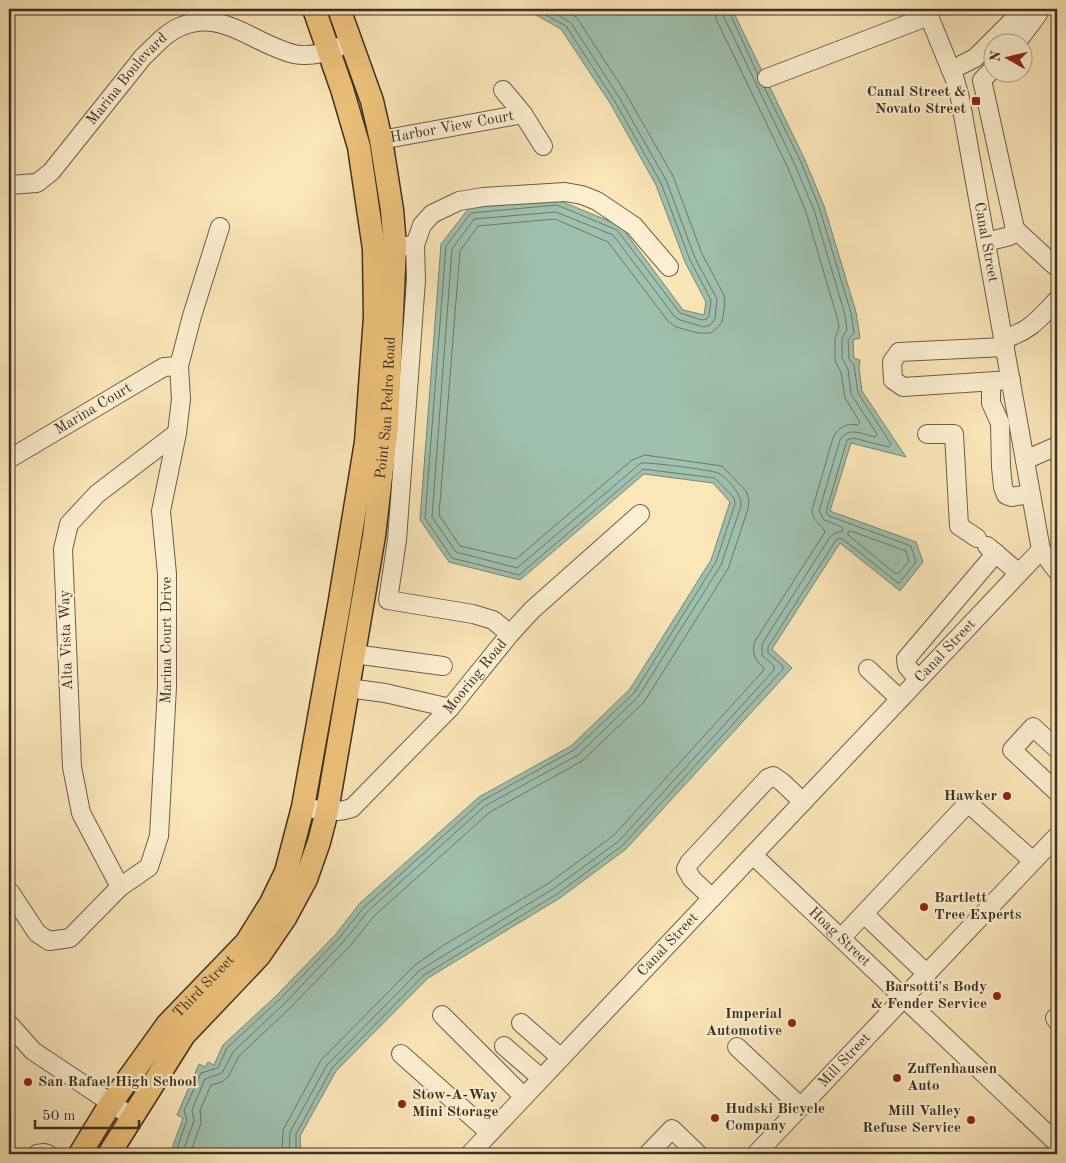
<svg xmlns="http://www.w3.org/2000/svg" width="1066" height="1163" viewBox="0 0 1066 1163" font-family="'Old Standard TT',serif">
<style>
.water{fill:#9fc0ae;stroke:#778676}
.lines{fill:none;stroke-linecap:round;stroke-linejoin:round}
.shore{stroke:#6e7868;stroke-width:1}
.minor-casing{stroke:#6c5e47;stroke-width:20}
.major-casing{stroke:#3c3021;stroke-width:25}
.minor{stroke:#fcefd1;stroke-width:18}
.major{stroke:#eec37c;stroke-width:22}
.poi-dot{fill:#8f2418;stroke:#fcefd1;stroke-width:2}
.labels{text-anchor:middle;dominant-baseline:central;stroke-width:4.5;stroke-linejoin:round;paint-order:stroke}
.street-label{font-size:15px;fill:#3c3021;stroke:#fcefd1}
.poi-label{font-size:15px;font-weight:bold;fill:#3c3021;stroke:#fcefd1;text-anchor:end}
</style>
<rect width="100%" height="100%" fill="#fbe6b8"/>
<filter id="stains"><feTurbulence type="fractalNoise" baseFrequency=".004" numOctaves="4"/><feColorMatrix values="0 0 0 0 .2 0 0 0 0 .09 0 0 0 0 .02 0 0 0 .5 -.17"/></filter>
<radialGradient id="worn" r=".72"><stop offset=".6" stop-color="#630" stop-opacity="0"/><stop offset="1" stop-color="#630" stop-opacity=".3"/></radialGradient>
<polygon class="water" points="525,9 732,9 805,160 824,206 856,312 860,338 853,340 854,358 860,360 859,368 862,391 906,457 851,443 830,511 916,542 923,562 900,591 840,543 772,649 792,668 626,849 560,898 428,978 336,1071 300,1136 301,1154 170,1154 183,1118 177,1115 199,1064 205,1067 208,1062 214,1065 223,1045 276,996 336,934 360,903 479,797 571,746 630,689 711,560 730,502 713,483 644,474 520,580 449,562 420,520 441,244 469,208 558,200 621,226 683,310 704,315 706,302 685,262 656,185 610,103 561,29"/>
<g class="lines">
<g class="shore">
<polyline points="728,9 758,75"/>
<polygon points="851,531 906,551 909,561 899,573 896,574 848,535 848,532"/>
<polyline points="175,1154 187,1120 184,1111 201,1073 218,1068 227,1048 279,1000 340,937 364,907 482,801 574,750 634,693 716,562 735,504 734,498 715,478 643,469 519,575 452,558 425,518 446,246 471,213 557,205 617,230 680,313 702,320 707,319 709,315 711,300 690,260 661,183 614,100 566,26 535,9"/>
<path d="M182 1154 194 1121 192 1110 205 1079 222 1073 233 1052 284 1004 344 941 368 911 485 806 578 755 638 697 721 565 741 506C743 496 727 477 718 473 711 470 649 462 641 463L517 568 456 552 432 517 452 249 474 219 556 212 613 235 675 317 680 320 704 327 710 325 715 319 717 299 695 258 666 180 619 97 571 23 548 9"/>
<polyline points="190,1154 201,1123 200,1110 211,1085 222,1082 228,1077 239,1056 289,1009 350,946 374,916 490,812 582,761 644,702 728,569 748,509 749,500 746,491 722,466 645,455 632,460 516,559 460,546 439,515 460,251 478,226 555,219 608,242 668,321 676,327 698,333 711,333 717,328 722,322 725,304 724,295 702,254 673,176 625,92 577,18 563,9"/>
<path d="M282 1154 283 1130 321 1060 415 965 444 945 549 883 614 835 763 671 764 668C755 660 751 653 755 641L825 532C821 523 813 523 812 510L833 438C838 427 846 423 858 425L860 422 845 398 841 372 835 361V339L839 327 837 317 806 212 788 168 716 19 715 9"/>
<path d="M289 1154 290 1132 327 1065 420 970 553 889 619 841 774 670V666L762 655V644L830 537 835 533 843 531 842 527 824 520 819 511 840 440C848 426 862 434 875 437L877 434 851 394 848 369 842 358V338L847 330 845 315 814 210 795 165 723 15 722 9"/>
<polyline points="296,1154 296,1134 332,1068 424,975 557,894 623,845 783,669 783,666 768,653 768,647 836,540 840,538 844,540 898,583 900,582 916,562 911,546 829,516 826,512 847,440 853,438 889,447 891,444 858,393 854,365 849,359 848,340 854,333 851,313 819,207 801,162 764,87"/>
</g>
<defs>
<g id="minor">
<path id="s1" d="M926 9 955 80 960 98 1041 550 1057 571"/>
<polyline points="1023,34 1038,14 1039,9"/>
<polyline points="1017,42 1023,34 1023,10"/>
<polyline points="951,70 975,58 1024,9"/>
<polyline points="767,78 929,16"/>
<polyline points="503,90 523,114 543,146"/>
<path id="s2" d="M381 140 523 114"/>
<path id="s3" d="M9 185 37 183 51 172 143 57C155 46 166 32 182 26 224 9 255 45 294 54 308 57 325 53 339 47"/>
<polyline points="1015,229 1055,266"/>
<polyline points="986,242 1010,236 1015,229 982,80 994,68"/>
<polyline points="415,245 416,280 397,540 388,600 473,614 493,620 510,634"/>
<polyline points="405,246 415,245 422,225 432,214 459,201 483,197 565,192 582,195 597,201 634,226 669,267"/>
<path d="M1003 339C1029 332 1039 319 1057 300"/>
<polyline points="1005,347 899,352 892,362 893,380 903,387 1011,380"/>
<polyline points="991,382 991,403 1000,423 1001,467 1003,487 1006,495 1011,497 1030,494"/>
<polyline points="927,434 954,434 959,526 977,538"/>
<path id="s4" d="M9 459 152 374 164 367 179 366"/>
<polyline points="1025,460 1057,446"/>
<polyline points="987,546 1019,573"/>
<polyline points="354,654 443,666"/>
<polyline points="868,669 900,699"/>
<polyline points="918,680 907,666 906,659 996,553"/>
<polyline points="348,688 385,693 450,708"/>
<polyline points="1057,749 1033,727 1012,750 1057,792"/>
<path id="s5" d="M303 807C320 810 335 814 352 808L450 708 510 634 532 610 640 514"/>
<path id="s6" d="M753 855 1057 1143"/>
<polyline points="120,887 81,813 72,767 63,549 69,524 97,494 177,433"/>
<path id="s7" d="M10 892 37 933 49 941 70 938 120 887 149 867 159 836 167 687V574L161 511 177 433 181 399 179 366 192 316 220 227"/>
<polyline points="712,898 692,879 686,869 689,863 768,778 773,776 782,782 803,802"/>
<polyline points="864,914 927,974"/>
<polyline points="841,938 968,803 1033,861"/>
<polyline points="442,1015 524,1097"/>
<polyline points="1055,1018 1057,1021"/>
<polyline points="521,1023 561,1058"/>
<polyline points="9,1024 33,1051 132,1117"/>
<polyline points="504,1046 541,1078"/>
<polyline points="737,1047 801,1107"/>
<polyline points="401,1054 490,1133"/>
<polyline points="37,1154 44,1153 48,1154"/>
<path id="s8" d="M470 1154 1041 550"/>
<polyline points="648,1154 672,1129 698,1154"/>
<path id="s9" d="M756 1154 1057 836"/>
</g>
<g id="major">
<path id="s10" d="M80 1154 111 1103 167 1025 246 943 271 903 286 872 303 807 339 606 366 442 375 317 374 249 359 147 342 89 314 9"/>
<path id="s11" d="M109 1154 184 1035 259 956 285 918 306 879 319 842 327 811 374 536 387 425 395 246 392 210 381 140 372 101 339 9"/>
</g>
</defs>
<use href="#minor" class="minor-casing"/>
<use href="#major" class="major-casing"/>
<use href="#minor" class="minor"/>
<use href="#major" class="major"/>
</g>
<g class="poi-dot">
<rect x="971" y="96" width="10" height="10" rx="2.5"/>
<circle cx="1007" cy="796" r="5"/>
<circle cx="924" cy="907" r="5"/>
<circle cx="997" cy="996" r="5"/>
<circle cx="792" cy="1023" r="5"/>
<circle cx="897" cy="1078" r="5"/>
<circle cx="28" cy="1082" r="5"/>
<circle cx="402" cy="1104" r="5"/>
<circle cx="715" cy="1118" r="5"/>
<circle cx="971" cy="1120" r="5"/>
</g>
<g class="labels">
<g class="street-label">
<text stroke="none"><textPath href="#s3" startOffset="166">Marina Boulevard</textPath></text>
<text stroke="none"><textPath href="#s2" startOffset="72">Harbor View Court</textPath></text>
<text stroke="none"><textPath href="#s1" startOffset="242">Canal Street</textPath></text>
<text stroke="none"><textPath href="#s11" startOffset="819">Point San Pedro Road</textPath></text>
<text stroke="none"><textPath href="#s4" startOffset="98">Marina Court</textPath></text>
<text transform="translate(67 640) rotate(-92)">Alta Vista Way</text>
<text stroke="none"><textPath href="#s7" startOffset="420">Marina Court Drive</textPath></text>
<text stroke="none"><textPath href="#s8" startOffset="692">Canal Street</textPath></text>
<text stroke="none"><textPath href="#s5" startOffset="230">Mooring Road</textPath></text>
<text stroke="none"><textPath href="#s6" startOffset="119">Hoag Street</textPath></text>
<text stroke="none"><textPath href="#s8" startOffset="288">Canal Street</textPath></text>
<text stroke="none"><textPath href="#s10" startOffset="209">Third Street</textPath></text>
<text stroke="none"><textPath href="#s9" startOffset="129">Mill Street</textPath></text>
</g>
<g class="poi-label">
<text x="966" y="92">Canal Street &amp;<tspan x="966" dy="17">Novato Street</tspan></text>
<text x="997" y="796">Hawker</text>
<text x="934" y="898" text-anchor="start">Bartlett<tspan x="934" dy="17">Tree Experts</tspan></text>
<text x="987" y="987">Barsotti's Body<tspan x="987" dy="17">&amp; Fender Service</tspan></text>
<text x="782" y="1014">Imperial<tspan x="782" dy="17">Automotive</tspan></text>
<text x="907" y="1069" text-anchor="start">Zuffenhausen<tspan x="907" dy="17">Auto</tspan></text>
<text x="38" y="1082" text-anchor="start">San Rafael High School</text>
<text x="412" y="1095" text-anchor="start">Stow-A-Way<tspan x="412" dy="17">Mini Storage</tspan></text>
<text x="725" y="1109" text-anchor="start">Hudski Bicycle<tspan x="725" dy="17">Company</tspan></text>
<text x="961" y="1111">Mill Valley<tspan x="961" dy="17">Refuse Service</tspan></text>
</g>
</g>
<rect width="1066" height="1163" fill="none" stroke="#fbe6b8" stroke-width="30"/>
<rect x="10" y="10" width="1046" height="1143" fill="none" stroke="#3c3021" stroke-width="2.5"/>
<rect x="15" y="15" width="1036" height="1133" fill="none" stroke="#3c3021"/>
<g transform="translate(1008 58) rotate(278)"><circle r="24" fill="#fcefd1" stroke="#afa38b"/>
<path d="M0-4L9 19L0 12L-9 19Z" fill="#8f2418"/>
<text y="-8" font-size="14" font-weight="bold" text-anchor="middle" fill="#3c3021">N</text>
</g>
<path d="M35 1120v8h104v-8" fill="none" stroke="#3c3021" stroke-width="2.5"/>
<text x="42" y="1120" font-size="15" fill="#3c3021" stroke="#fcefd1" stroke-width="4" paint-order="stroke">50 m</text>
<rect width="100%" height="100%" filter="url(#stains)"/>
<rect width="100%" height="100%" fill="url(#worn)"/>
</svg>
